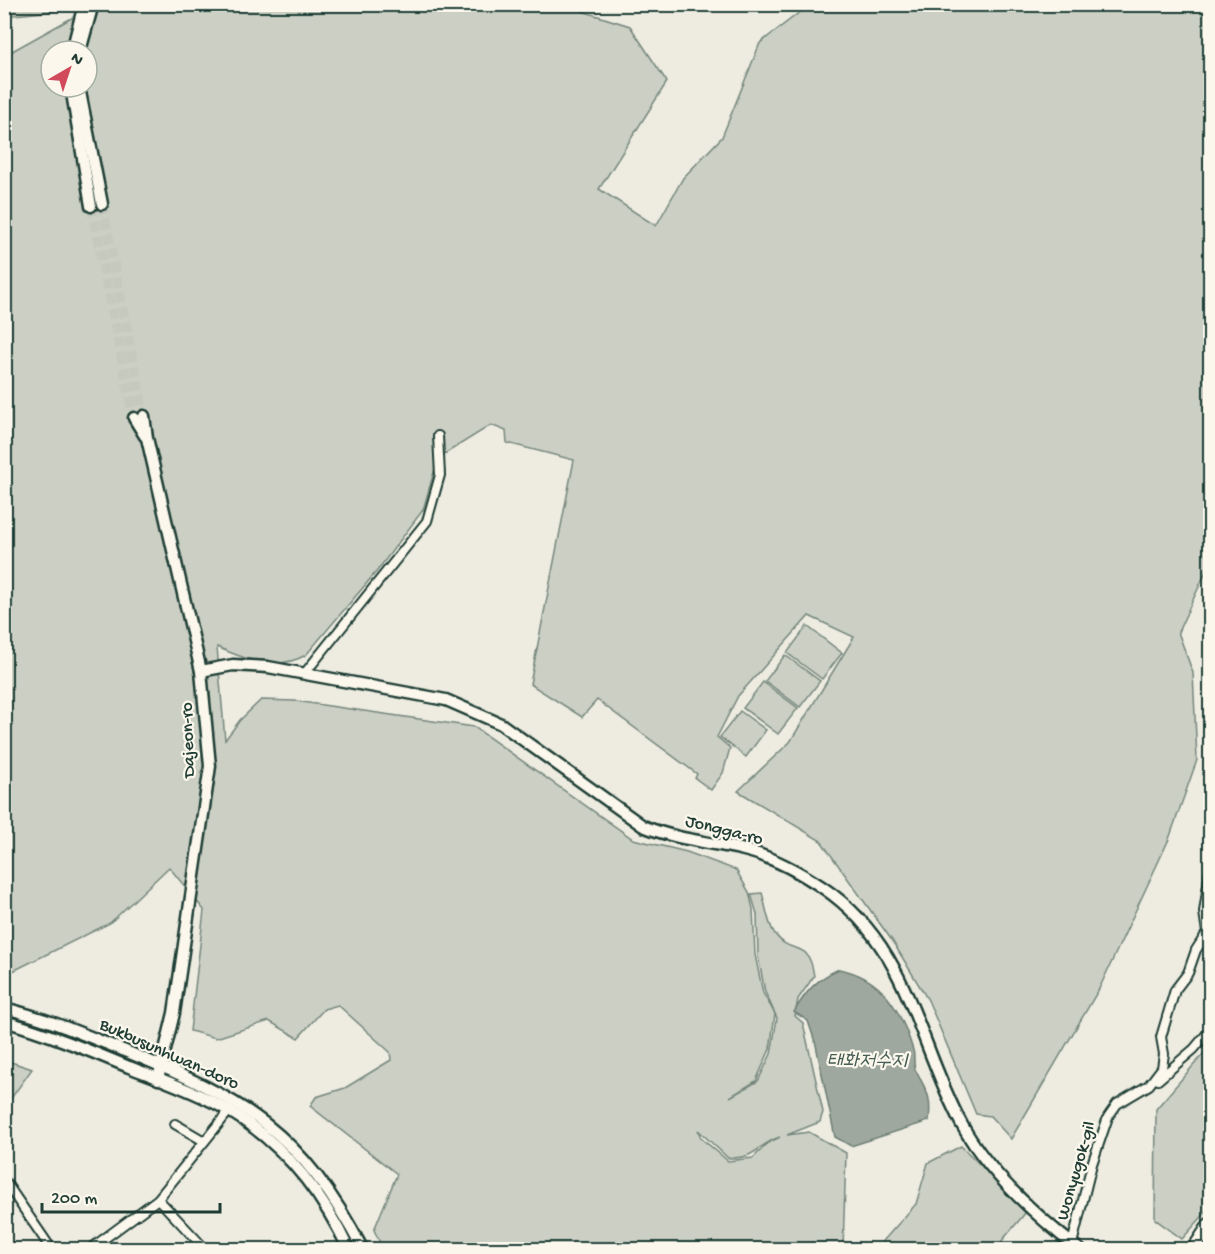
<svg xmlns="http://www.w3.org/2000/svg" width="1215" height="1254" viewBox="0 0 1215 1254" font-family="'Gochi Hand','Poor Story',sans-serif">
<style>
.green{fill:#cbcfc4;stroke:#75867c;stroke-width:1.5;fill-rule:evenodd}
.water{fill:#9fa89f;stroke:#6c7d74;stroke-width:1.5}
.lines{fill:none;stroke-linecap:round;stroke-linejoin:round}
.major-tunnel{stroke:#c5c9be;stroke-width:10;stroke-dasharray:10 5;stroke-linecap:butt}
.minor-casing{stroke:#1f3d34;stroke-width:12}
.major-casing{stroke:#1f3d34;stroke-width:15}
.highway-casing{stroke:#1f3d34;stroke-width:16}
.minor{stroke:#fbf7ec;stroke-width:8}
.major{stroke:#fbf7ec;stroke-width:10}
.highway{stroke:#fbf7ec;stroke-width:12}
.labels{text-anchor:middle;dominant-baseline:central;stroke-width:4.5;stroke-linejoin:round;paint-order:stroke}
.street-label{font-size:18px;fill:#1f3d34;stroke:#fbf7ec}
.water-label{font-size:20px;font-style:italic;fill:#455d54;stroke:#fbf7ec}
</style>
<rect width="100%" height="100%" fill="#eeece1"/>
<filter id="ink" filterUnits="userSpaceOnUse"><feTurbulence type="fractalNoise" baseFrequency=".0167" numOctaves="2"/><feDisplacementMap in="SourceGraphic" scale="12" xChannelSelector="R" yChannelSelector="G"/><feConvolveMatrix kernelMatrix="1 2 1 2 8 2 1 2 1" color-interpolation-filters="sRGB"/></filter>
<g filter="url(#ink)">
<g class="green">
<polygon points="5,4 61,4 61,5 54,11 5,16"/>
<path d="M95 5H578L582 11 630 26 667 82 599 189 656 226 683 178 722 137 760 43 809 5H1210V563L1178 632 1193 673 1197 760 1169 839 1099 989 1011 1139 990 1116 976 1114 928 1000 893 942 821 841 738 791 790 742 854 637 809 616 738 696 717 737 730 748 723 773 711 790 695 778 697 774 597 700 582 717 530 684 574 460 507 443 506 431 491 425 438 458 423 510 377 571 306 655C275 672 247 660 217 647L225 740 240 720 261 700 295 701 474 727 633 839 687 852 736 870 749 892 753 909 755 955 763 993 775 1014 770 1049 756 1081 730 1097 758 1081 771 1054 777 1018 765 992 758 956 757 914 751 894 762 893C766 906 767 923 775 934 792 958 808 936 814 976L798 999 795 1016 803 1023 823 1112 820 1122 787 1135 809 1132 846 1153 843 1249H383L374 1230 397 1174 310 1106 316 1097 345 1088 391 1060 390 1052 338 1005 324 1009 298 1038 269 1021 216 1038 190 1031 204 910 169 867 110 923 5 975V55ZM51 51H87V87H51ZM698 1130 728 1158C758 1159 757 1144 780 1137L768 1143 753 1158 728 1161 701 1138Z"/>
<polygon points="807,626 842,653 822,679 787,653"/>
<polygon points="785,655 820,681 800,707 765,681"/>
<polygon points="763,682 798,708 778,734 743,708"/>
<polygon points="740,711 766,730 746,757 720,737"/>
<polygon points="1210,1046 1210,1208 1182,1239 1155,1219 1156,1109"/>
<polygon points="8,1061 32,1069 5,1107 5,1065"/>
<polygon points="961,1146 1027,1211 1001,1242 1010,1249 875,1250 916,1204 928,1163"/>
</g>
<path class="water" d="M839 969C882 977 901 1010 913 1050 915 1056 913 1063 915 1069 926 1091 932 1094 929 1121L851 1146 835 1137 816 1045 808 1021 794 1012C806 991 817 979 839 969Z"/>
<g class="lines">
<g class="major-tunnel">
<polyline points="102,204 144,416"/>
<polyline points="91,206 134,418"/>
</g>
<defs>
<g id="minor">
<polyline points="305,673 427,521 440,475 438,436"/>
<polyline points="1158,1080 1194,1049 1210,1030"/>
<polyline points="175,1124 204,1141"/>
<polyline points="4,1180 52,1250"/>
<polyline points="158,1199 206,1250"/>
<polyline points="1072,1244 1092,1164 1108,1117 1117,1104 1149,1085 1162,1068 1164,1054 1161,1037 1175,990 1188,973 1196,950 1207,933 1204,912 1210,870"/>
<polyline points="89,1250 158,1199 229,1111"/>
</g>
<g id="major">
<polyline points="72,51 84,4"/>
<polyline points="80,51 93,4"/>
<polyline points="71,87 91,206"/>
<polyline points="79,87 102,204"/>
<polyline points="144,416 147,438 201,671 210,766 174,1013 158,1079"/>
<polyline points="134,418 145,436"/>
<path d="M201 671 233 665 268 667 446 700 501 724 643 826C674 839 708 842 740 849 768 855 798 871 822 887 909 945 916 1040 962 1125 989 1174 1036 1216 1080 1250"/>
<path d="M4 1008C46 1018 85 1035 125 1051 245 1100 301 1131 363 1250"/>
<path d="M4 1021C47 1033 88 1050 129 1067 158 1078 189 1089 217 1104 277 1136 320 1188 349 1250"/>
</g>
<polyline id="highway" points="1193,1250 1210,1224"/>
</defs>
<use href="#minor" class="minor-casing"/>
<use href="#major" class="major-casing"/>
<use href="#highway" class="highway-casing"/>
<use href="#minor" class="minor"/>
<use href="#major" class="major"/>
<use href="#highway" class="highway"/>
</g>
</g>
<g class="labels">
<g class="street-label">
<text transform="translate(189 740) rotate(-92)">Dajeon-ro</text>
<text transform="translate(724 831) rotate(14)">Jongga-ro</text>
<text transform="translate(169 1055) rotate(24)">Bukbusunhwan-doro</text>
<text transform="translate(1077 1171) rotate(-74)">Wonyugok-gil</text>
</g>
<g class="water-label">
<text x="867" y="1062">태화저수지</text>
</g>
</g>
<rect width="1215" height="1254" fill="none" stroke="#fbf7ec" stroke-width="24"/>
<rect x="12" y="12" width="1191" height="1230" fill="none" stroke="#1f3d34" stroke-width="2" filter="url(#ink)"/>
<g transform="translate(69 69) rotate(39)"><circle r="28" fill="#fbf7ec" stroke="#a3ada2" stroke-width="1.5"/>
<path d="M0-4.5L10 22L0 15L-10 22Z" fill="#d1495b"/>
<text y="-9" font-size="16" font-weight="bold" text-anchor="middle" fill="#1f3d34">N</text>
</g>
<path d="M42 1203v9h178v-9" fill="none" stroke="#1f3d34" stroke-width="3"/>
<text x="51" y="1203" font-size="18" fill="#1f3d34" stroke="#fbf7ec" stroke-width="4.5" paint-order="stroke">200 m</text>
</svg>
